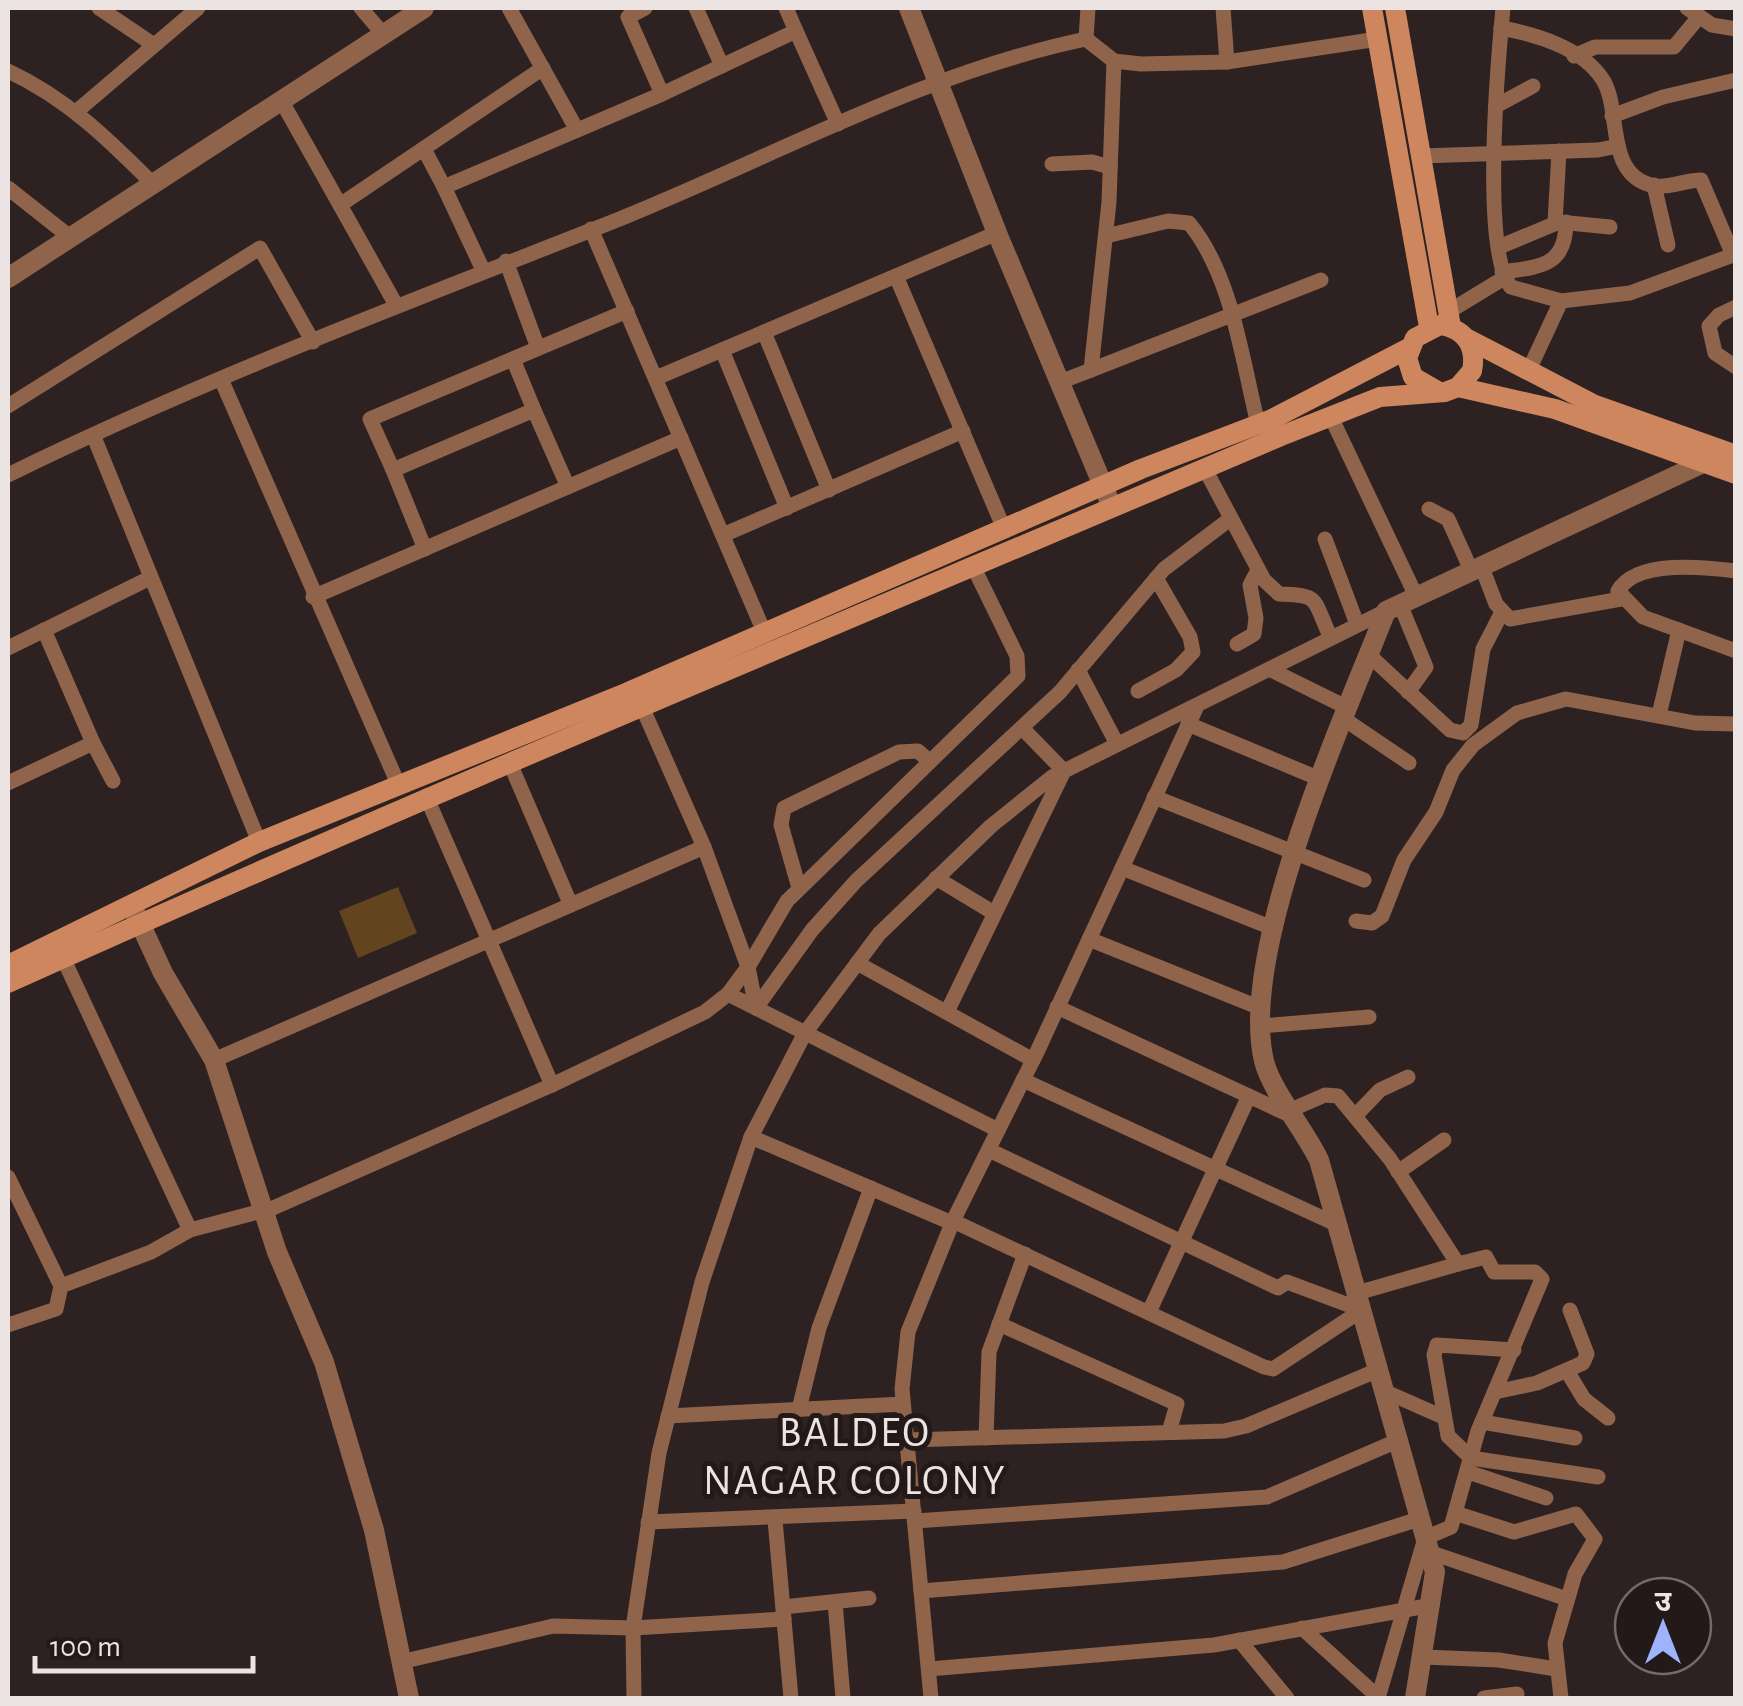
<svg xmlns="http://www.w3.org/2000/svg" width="1743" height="1706" viewBox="0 0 1743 1706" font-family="'Alegreya Sans','Noto Sans Devanagari',sans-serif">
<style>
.green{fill:#62451f}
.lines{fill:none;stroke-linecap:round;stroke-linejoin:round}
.minor{stroke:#90644b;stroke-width:15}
.tertiary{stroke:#90644b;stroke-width:20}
.secondary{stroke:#ce865e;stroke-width:20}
.labels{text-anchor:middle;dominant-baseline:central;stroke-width:10;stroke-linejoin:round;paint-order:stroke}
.neighbourhood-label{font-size:42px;letter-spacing:2.5px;fill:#ebe4e3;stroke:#231918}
</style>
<rect width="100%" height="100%" fill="#2d2221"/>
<polygon class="green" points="398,887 417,933 358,958 339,911"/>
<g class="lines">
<g class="minor">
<polyline points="99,8 154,45"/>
<polyline points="361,8 383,34"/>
<polyline points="509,8 577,130"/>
<polyline points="696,8 722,66"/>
<polyline points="786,8 796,31"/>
<polyline points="1223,8 1227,62"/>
<path d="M1503 8C1498 60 1481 252 1511 287L1561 301"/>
<polyline points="1687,8 1712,25 1736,29"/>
<path d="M1501 28C1535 34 1583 48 1603 80 1622 110 1604 177 1655 186 1670 188 1686 180 1701 180L1733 255"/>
<polyline points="1086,39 1114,61 1141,64 1227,62 1378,39"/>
<polyline points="1574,56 1595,47 1674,47 1698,18"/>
<path d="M8 71C66 98 107 138 152 183"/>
<polyline points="662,94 796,31 838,124"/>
<polyline points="281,100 340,205"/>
<polyline points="1496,106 1533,86"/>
<polyline points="77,111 198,8"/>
<polyline points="1612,116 1663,97 1736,80"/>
<polyline points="424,149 444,187"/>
<polyline points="1421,156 1598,150 1618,146"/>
<polyline points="1052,164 1092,162 1110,167"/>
<polyline points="1654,185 1668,245"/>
<polyline points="8,188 70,237"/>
<polyline points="1555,223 1559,151"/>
<polyline points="591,229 765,634"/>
<path d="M1106 236 1168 221 1189 223C1232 275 1242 360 1258 424"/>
<polyline points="1499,247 1559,222 1610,227"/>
<polyline points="506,261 538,348"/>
<polyline points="483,270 444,187 662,94 628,17 645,8"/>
<path d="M1502 272C1539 267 1566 267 1566 222"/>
<polyline points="896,276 1005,531"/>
<polyline points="396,305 340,205 543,68"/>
<polyline points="1736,307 1719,315 1709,326 1715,353 1736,367"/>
<polyline points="1448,312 1504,278"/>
<polyline points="764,332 829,490"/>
<polyline points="722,350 787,508"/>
<polyline points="513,359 534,410"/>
<polyline points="1091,370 1321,280"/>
<polyline points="1528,372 1561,301 1630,293 1736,254"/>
<polyline points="656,378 997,233"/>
<polyline points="221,379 399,786"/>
<polyline points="1060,382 1091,370 1109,202 1114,61"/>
<polyline points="8,406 260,248 313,342"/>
<polyline points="1331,417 1416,596"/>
<polyline points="94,437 259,842"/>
<path d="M1205 469 1264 580 1279 594C1322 595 1312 599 1331 638"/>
<polyline points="393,470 370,419 627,311"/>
<path d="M8 475C202 380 406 303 607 224 766 161 918 74 1086 39L1088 8"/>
<polyline points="1429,509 1448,519 1471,570"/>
<polyline points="723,535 963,431"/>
<polyline points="1325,539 1357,624"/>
<polyline points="425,549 393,470 534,410 568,487"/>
<polyline points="1481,565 1496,604 1510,619 1621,599"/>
<path d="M1736 571C1705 567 1636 559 1618 591L1643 617 1736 651"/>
<polyline points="313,597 681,438"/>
<polyline points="1400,604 1426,667 1408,692"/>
<polyline points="1237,644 1254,634 1256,618 1250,585 1258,570"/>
<polyline points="8,648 150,578"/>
<polyline points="1369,655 1450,730 1463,733 1471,725 1483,649 1501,614"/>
<polyline points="1078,670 1117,744"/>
<polyline points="1271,670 1348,708"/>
<polyline points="1138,691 1176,670 1193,652 1190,637 1156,578"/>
<polyline points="643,709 704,847"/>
<polyline points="1659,715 1679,630"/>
<polyline points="1344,719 1409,763"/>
<polyline points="1188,724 1320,779"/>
<polyline points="93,743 113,781"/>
<polyline points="509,761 570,903"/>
<polyline points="8,783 93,743 44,630"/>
<polyline points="426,796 552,1085"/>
<polyline points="1154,797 1364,880"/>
<polyline points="1122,868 1275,929"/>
<polyline points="936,878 994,913"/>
<polyline points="799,888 781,825 784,808 899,752 918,751 928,760"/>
<polyline points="1356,921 1372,923 1382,916 1404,860 1436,812 1453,770 1473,745 1517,713 1566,699 1695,723 1736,724"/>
<polyline points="1089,939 1258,1007"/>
<polyline points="63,958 190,1230"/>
<polyline points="857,963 1033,1060"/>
<polyline points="1057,1007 1294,1117"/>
<polyline points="756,1008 812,930 856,881 1060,692 1164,569 1230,519"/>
<polyline points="756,1008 748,967 787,901 1018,676 1017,656 973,566"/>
<polyline points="947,1012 1064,771 1023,729"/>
<polyline points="1260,1026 1369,1017"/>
<polyline points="214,1060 704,847 748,967 728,994"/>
<polyline points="1023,1080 1340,1226"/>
<polyline points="1293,1109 1325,1095 1338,1096 1390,1159 1458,1264 1486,1257 1494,1272 1535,1272 1542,1279 1478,1431 1451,1527 1425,1538 1378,1698"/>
<polyline points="1355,1116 1380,1090 1408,1077"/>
<polyline points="751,1137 952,1223"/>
<polyline points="989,1150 1278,1288 1287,1282 1362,1310"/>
<polyline points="1398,1172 1444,1140"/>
<polyline points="8,1177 61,1286"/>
<polyline points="953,1221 1264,1367 1273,1369 1362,1310"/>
<polyline points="1357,1293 1458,1264"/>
<polyline points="1149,1312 1249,1096"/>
<polyline points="999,1324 1177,1404 1169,1432"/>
<polyline points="8,1325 56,1309 61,1286 151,1252 190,1230 273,1208 552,1085 705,1012 728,994 998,1130"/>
<polyline points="1514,1350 1437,1345 1434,1355 1448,1436 1471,1458 1598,1477"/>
<polyline points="1567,1371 1584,1399 1608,1418"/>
<polyline points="1384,1391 1443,1417"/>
<polyline points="1495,1392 1537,1383 1583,1363 1587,1354 1570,1310"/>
<polyline points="799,1409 819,1328 871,1188"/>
<polyline points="668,1416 903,1404"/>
<polyline points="1482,1422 1575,1438"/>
<polyline points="986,1438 989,1352 1025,1254"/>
<polyline points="907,1440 1224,1431 1246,1426 1378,1370"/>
<polyline points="1468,1472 1546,1498"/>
<polyline points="1458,1514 1514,1532 1576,1514 1595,1539 1575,1574 1555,1643 1561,1698"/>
<polyline points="775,1520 791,1698"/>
<polyline points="915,1521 1267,1497 1397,1441"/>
<polyline points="648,1522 914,1511"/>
<polyline points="1429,1552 1567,1599"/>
<polyline points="921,1591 1283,1562 1419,1519"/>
<polyline points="835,1602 843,1698"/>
<polyline points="783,1607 869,1598"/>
<polyline points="1302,1628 1378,1697"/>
<polyline points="1239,1640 1287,1698"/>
<polyline points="1423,1657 1499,1660 1556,1669"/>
<polyline points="401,1662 553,1626 633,1628 784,1619"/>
<polyline points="929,1669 1214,1645 1432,1605"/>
<polyline points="634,1698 633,1628 659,1453 702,1282 751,1137 805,1033 879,934 991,826 1052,777 1386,611"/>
<polyline points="931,1698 902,1389 908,1332 953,1221 1037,1052 1196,708"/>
<polyline points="1484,1698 1517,1694"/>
</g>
<g class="tertiary">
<polyline points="909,8 997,233 1112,507"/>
<polyline points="8,278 424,8"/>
<polyline points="132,906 163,973 214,1060 277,1252 324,1362 374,1530 409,1698"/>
<path d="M1415 1698 1435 1572 1319 1160C1304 1129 1271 1090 1264 1061 1238 951 1344 719 1386 611L1703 463"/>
</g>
<g class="secondary">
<polyline points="1372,8 1429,327"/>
<polyline points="1395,8 1451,327"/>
<polyline points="1468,339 1595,405 1736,455"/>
<polyline points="1458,387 1555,409 1736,474"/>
<polyline points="8,965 259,842 626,693 1141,469 1272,419 1409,348"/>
<path d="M8 983C429 793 856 617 1281 436L1380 397 1445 392 1458 387 1472 371C1477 346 1465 329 1440 325L1415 338 1407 358 1413 377 1439 392"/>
</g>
</g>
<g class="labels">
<g class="neighbourhood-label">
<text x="855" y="1433">BALDEO<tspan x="855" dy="48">NAGAR COLONY</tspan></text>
</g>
</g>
<rect width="1743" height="1706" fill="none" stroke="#ebe4e3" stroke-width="20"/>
<g transform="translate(1663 1626)"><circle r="48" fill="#231918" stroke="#736a69" stroke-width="2.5"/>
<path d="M0-8L18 38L0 25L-18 38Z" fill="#9fb3fd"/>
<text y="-15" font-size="28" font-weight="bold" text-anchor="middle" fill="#ebe4e3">उ</text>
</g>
<path d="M35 1656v15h218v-15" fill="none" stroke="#ebe4e3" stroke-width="5"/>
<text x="50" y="1656" font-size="30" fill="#ebe4e3" stroke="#231918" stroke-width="8" paint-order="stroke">100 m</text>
</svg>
